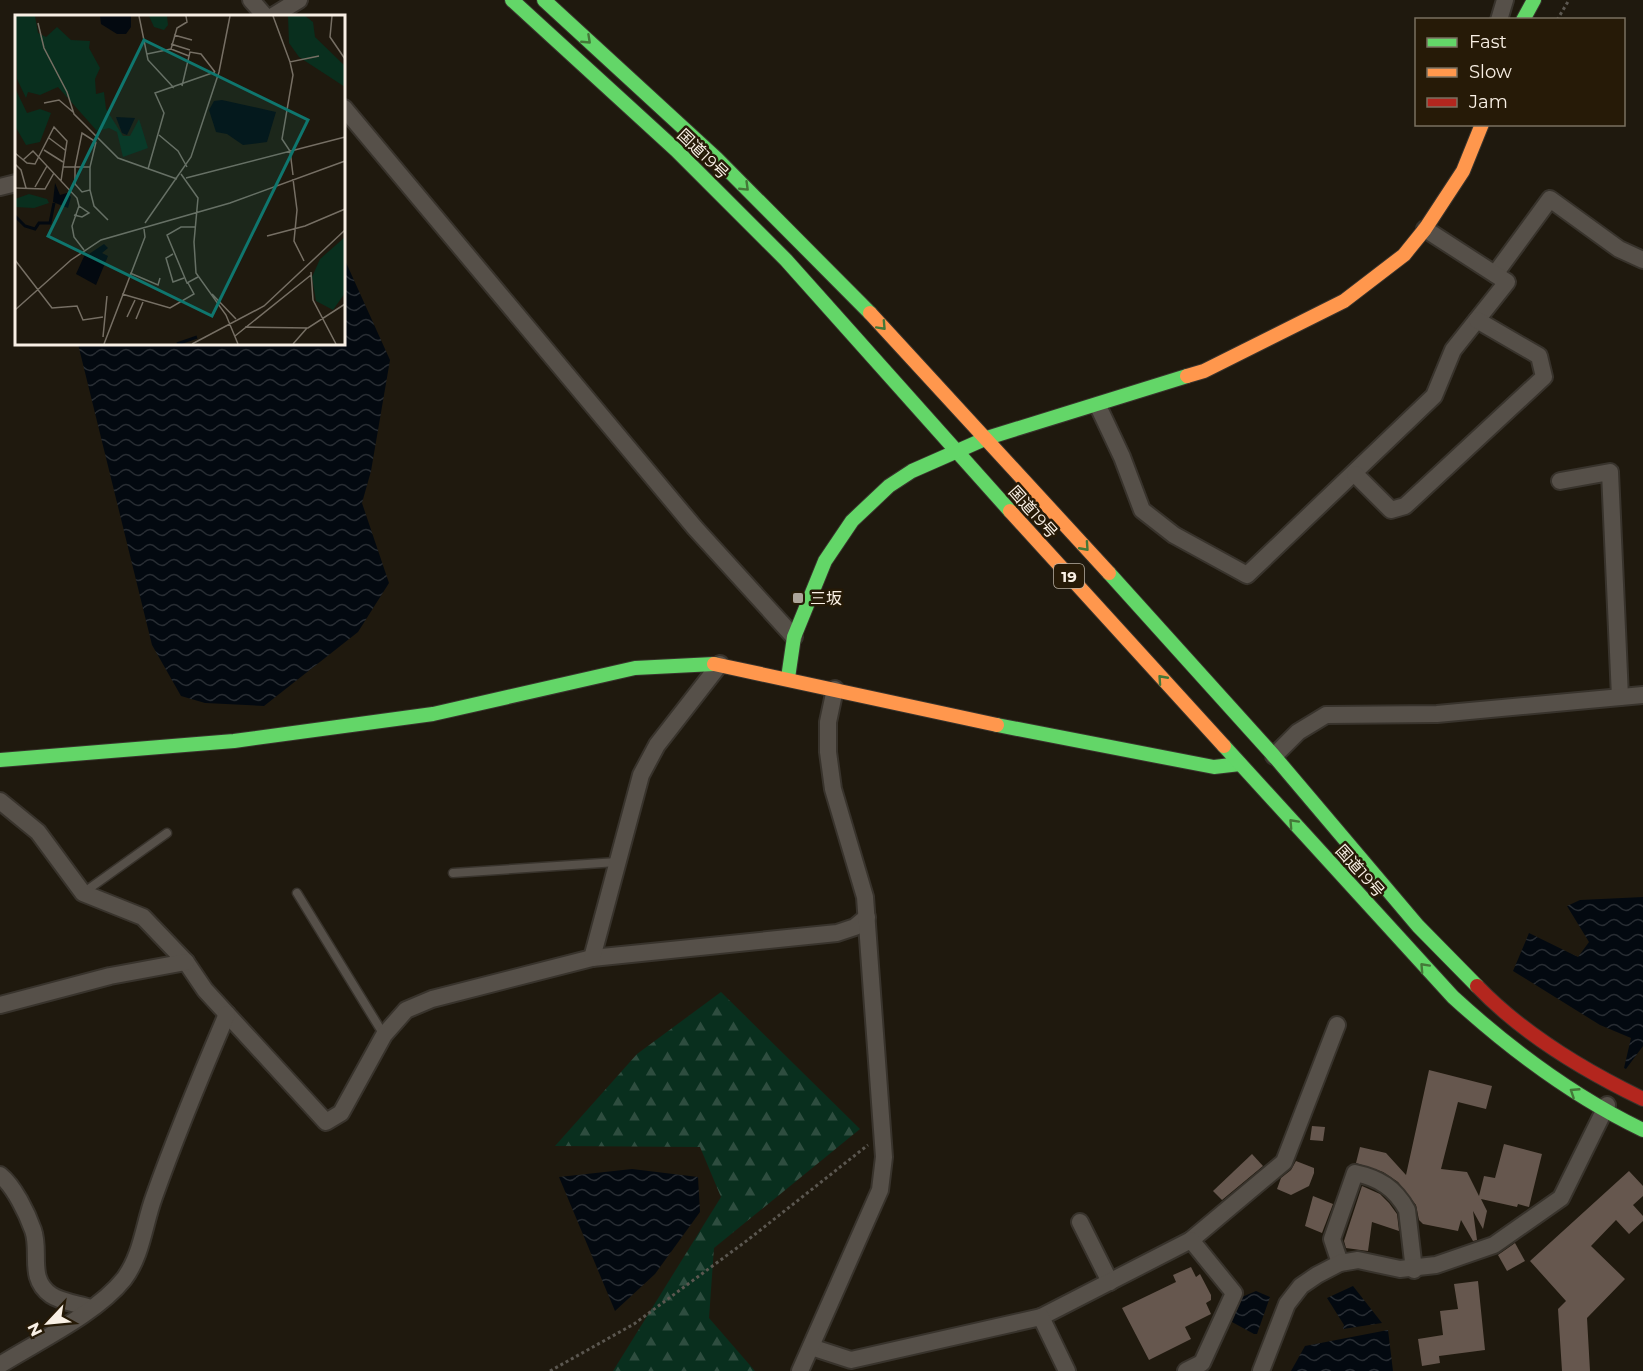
<svg xmlns="http://www.w3.org/2000/svg" width="1643" height="1371" viewBox="0 0 1643 1371" font-family="Montserrat,'Noto Sans JP',sans-serif">
<style>
.forest{fill:url(#forest-firs)}
.water{fill:url(#water-waves)}
.building{fill:#66574e}
.lines{fill:none;stroke-linecap:round;stroke-linejoin:round}
.lane-casing{stroke:#38332c;stroke-width:11}
.street-casing{stroke:#38332c;stroke-width:20}
.fast-casing{stroke:#38332c;stroke-width:16}
.slow-casing{stroke:#38332c;stroke-width:16}
.jam-casing{stroke:#38332c;stroke-width:16}
.path{stroke:#5b5750;stroke-width:3;stroke-dasharray:3 3;stroke-linecap:butt}
.lane{stroke:#565049;stroke-width:8}
.street{stroke:#565049;stroke-width:16}
.fast{stroke:#63d668;stroke-width:14}
.slow{stroke:#ff974d;stroke-width:14}
.jam{stroke:#b3261e;stroke-width:14}
.oneway{stroke:#447838}
.poi-dot{fill:#ada59a;stroke:#261a07;stroke-width:2}
.labels{text-anchor:middle;dominant-baseline:central;stroke-width:5;stroke-linejoin:round;paint-order:stroke}
.shield{fill:#261a07;stroke:#bab0a2;stroke-width:1.5}
.shield-label{font-size:15px;font-weight:bold;fill:#f9f0e5}
.street-label{font-size:16px;fill:#f9f0e5;stroke:#261a07}
.poi-label{font-size:16px;fill:#f9f0e5;stroke:#261a07;text-anchor:start}
.inset-river{fill:none;stroke:#030910;stroke-width:3}
.inset-road{fill:none;stroke:#766f64;stroke-width:1.5}
.view{fill:#0f766e;fill-opacity:0.15;stroke:#0f766e;stroke-width:3}
.inset-edge{fill:none;stroke:#f9f0e5;stroke-width:3}
</style>
<defs>
<pattern id="forest-firs" width="22" height="20" patternUnits="userSpaceOnUse" patternTransform="scale(1.5)"><rect width="22" height="20" fill="#092f1e"/><path d="M5 1l3.5 6h-7zM16 11l3.5 6h-7z" fill="#2e4d3f"/></pattern>
<pattern id="water-waves" width="16" height="10" patternUnits="userSpaceOnUse" patternTransform="scale(1.5)"><rect width="16" height="10" fill="#030910"/><path d="M0 5q4-4 8 0t8 0" fill="none" stroke="#282d33"/></pattern>
</defs>
<rect width="100%" height="100%" fill="#1f190e"/>
<polygon class="forest" points="721,992 860,1129 714,1248 709,1318 755,1371 613,1371 721,1197 700,1147 555,1146 637,1054"/>
<g class="water">
<polygon points="344,258 390,360 371,471 362,503 389,583 358,632 264,706 205,703 181,696 152,645 78,344 344,344"/>
<polygon points="1643,897 1643,1046 1626,1069 1624,1068 1631,1038 1600,1025 1513,971 1529,933 1578,957 1589,942 1567,906 1580,900"/>
<polygon points="632,1169 698,1177 700,1212 655,1274 615,1311 559,1177"/>
<polygon points="1353,1286 1382,1323 1343,1329 1344,1325 1327,1298"/>
<polygon points="1256,1291 1270,1297 1257,1334 1254,1334 1232,1322 1242,1297"/>
<polygon points="1388,1330 1393,1371 1291,1371 1305,1346"/>
</g>
<g class="building">
<polygon points="1429,1070 1492,1086 1486,1109 1458,1102 1441,1169 1467,1172 1479,1196 1484,1176 1495,1178 1504,1144 1542,1154 1529,1207 1518,1204 1517,1207 1481,1199 1487,1211 1483,1229 1473,1211 1477,1240 1473,1241 1461,1220 1458,1231 1423,1224 1419,1220 1416,1205 1398,1182 1383,1172 1356,1163 1360,1147 1386,1153 1406,1175"/>
<polygon points="1312,1126 1325,1127 1323,1141 1310,1140"/>
<polygon points="1252,1154 1263,1166 1222,1200 1213,1191"/>
<polygon points="1296,1161 1314,1168 1314,1173 1309,1186 1291,1195 1277,1189 1281,1178 1291,1170"/>
<polygon points="1629,1171 1643,1186 1643,1196 1633,1205 1643,1216 1643,1221 1629,1234 1616,1220 1591,1246 1625,1279 1587,1318 1590,1371 1562,1371 1558,1309 1566,1301 1530,1261"/>
<polygon points="1362,1186 1380,1194 1389,1203 1397,1214 1399,1231 1372,1222 1368,1251 1346,1248 1344,1241"/>
<polygon points="1313,1196 1333,1204 1322,1233 1305,1226"/>
<polygon points="1515,1243 1525,1261 1507,1271 1498,1255"/>
<polygon points="1191,1267 1196,1277 1200,1274 1211,1295 1211,1300 1206,1303 1211,1314 1185,1327 1191,1339 1149,1360 1122,1308 1176,1282 1173,1275"/>
<polygon points="1478,1281 1485,1350 1439,1356 1440,1363 1422,1366 1418,1339 1443,1335 1440,1311 1458,1309 1454,1284"/>
</g>
<g class="lines">
<defs>
<g id="lane">
<polyline points="453,873 617,862"/>
<polyline points="83,893 167,833"/>
<polyline points="297,893 384,1035"/>
</g>
<g id="street">
<polyline points="251,0 265,16"/>
<polyline points="273,16 299,0"/>
<polyline points="1499,20 1505,0"/>
<polyline points="344,108 695,528 794,637"/>
<polyline points="0,187 16,183"/>
<polyline points="1495,274 1550,199 1619,249 1643,260"/>
<polyline points="1098,406 1122,457 1142,510 1174,535 1247,575 1434,396 1453,350 1507,282 1425,229"/>
<polyline points="1355,474 1391,510 1405,506 1544,377 1539,356 1477,320"/>
<polyline points="1560,481 1610,472 1620,697"/>
<polyline points="1274,756 1298,732 1326,715 1437,714 1643,695"/>
<polyline points="0,801 38,832 83,893 143,917 186,962 205,990 326,1122 341,1113 384,1035 406,1010 432,999 592,958 837,933 855,927 867,917"/>
<polyline points="592,958 641,775 657,745 720,664"/>
<polyline points="0,1005 110,976 186,962"/>
<path d="M0 1175C14 1186 27 1213 33 1230 41 1252 27 1278 51 1295 61 1302 79 1304 91 1308"/>
<polyline points="1080,1222 1110,1282"/>
<polyline points="1191,1240 1284,1162 1337,1025"/>
<path d="M1340 1263 1332 1239 1355 1173C1379 1178 1395 1188 1407 1210L1414 1270"/>
<polyline points="1041,1317 1191,1240 1234,1293 1202,1363 1186,1371"/>
<polyline points="811,1347 851,1360 1041,1317 1067,1371"/>
<path d="M0 1365C38 1341 96 1314 124 1279 142 1255 144 1224 154 1197 176 1135 201 1075 227 1014"/>
<polyline points="800,1371 880,1190 884,1157 865,897 833,789 828,752 828,722 835,689"/>
<polyline points="1261,1371 1287,1304 1301,1286 1317,1275 1340,1263 1358,1260 1400,1269 1436,1265 1494,1245 1561,1198 1607,1105"/>
</g>
<g id="fast">
<polyline points="512,0 676,150 786,260 1010,511"/>
<polyline points="544,0 717,159 870,313"/>
<polyline points="1523,20 1534,0"/>
<polyline points="1109,573 1274,756 1418,926 1477,986"/>
<polyline points="788,678 794,637 825,561 852,521 889,486 912,471 987,438 1187,376"/>
<polyline points="997,725 1214,767 1240,764"/>
<path d="M1224 746 1453 997C1511 1050 1572 1096 1643 1130"/>
<polyline points="0,760 234,741 433,714 635,668 714,664"/>
</g>
<g id="slow">
<polyline points="870,313 1109,573"/>
<polyline points="1187,376 1204,371 1344,301 1404,255 1425,229 1463,171 1482,124"/>
<polyline points="1010,511 1224,746"/>
<polyline points="714,664 997,725"/>
</g>
<path id="jam" d="M1477 986C1522 1033 1585 1071 1643 1099"/>
</defs>
<use href="#lane" class="lane-casing"/>
<use href="#street" class="street-casing"/>
<use href="#fast" class="fast-casing"/>
<use href="#slow" class="slow-casing"/>
<use href="#jam" class="jam-casing"/>
<g class="path">
<polyline points="1557,20 1569,0"/>
<polyline points="550,1371 634,1324 749,1239 868,1145"/>
</g>
<use href="#lane" class="lane"/>
<use href="#street" class="street"/>
<use href="#fast" class="fast"/>
<use href="#slow" class="slow"/>
<use href="#jam" class="jam"/>
</g>
<defs><path id="oneway-chevron" d="M-2-3.5L2.5 0L-2 3.5" fill="none" stroke-width="1.6" stroke-linecap="round" stroke-linejoin="round" transform="scale(1.5)"/></defs>
<g class="oneway">
<use href="#oneway-chevron" transform="translate(587 40) rotate(43)"/>
<use href="#oneway-chevron" transform="translate(745 187) rotate(44)"/>
<use href="#oneway-chevron" transform="translate(882 326) rotate(47)"/>
<use href="#oneway-chevron" transform="translate(1085 547) rotate(48)"/>
<use href="#oneway-chevron" transform="translate(1162 679) rotate(-132)"/>
<use href="#oneway-chevron" transform="translate(1293 823) rotate(-133)"/>
<use href="#oneway-chevron" transform="translate(1424 967) rotate(-133)"/>
<use href="#oneway-chevron" transform="translate(1574 1092) rotate(-147)"/>
</g>
<rect class="poi-dot" x="792" y="592" width="12" height="12" rx="3"/>
<g class="labels">
<rect class="shield" x="1054" y="564" width="30" height="24" rx="4.5"/>
<g class="shield-label">
<text x="1069" y="576">19</text>
</g>
<g class="street-label">
<text transform="translate(703 154) rotate(44)">国道19号</text>
<text transform="translate(1033 512) rotate(48)">国道19号</text>
<text transform="translate(1360 871) rotate(48)">国道19号</text>
</g>
<g class="poi-label">
<text x="810" y="598">三坂</text>
</g>
</g>
<g transform="translate(15 15)">
<rect width="330" height="330" fill="#1f190e"/>
<path d="M0 1H20L23 18 31 22 42 12 56 25 75 26 74 33 85 53 80 64 81 79 89 77 91 94 108 121H115L124 104 133 133 108 142 102 117 94 113 82 116 43 72 25 80 13 77 11 83 2 64ZM134 1H152L153 10 149 15 139 12ZM273 1H290L298 7 300 22 330 51V72L284 42 274 28ZM0 73 12 98 25 94 36 98 25 127 11 130 0 111ZM14 179 32 184 34 188 19 193 0 192V184ZM330 222V278L318 295 301 286 297 262 305 244Z" fill="#092f1e"/>
<path d="M85 1H116V12L111 19H102L86 9ZM207 85 261 97 252 127 228 130 212 119 201 117 194 95 199 86ZM101 102 120 103 112 120 107 118ZM40 168 45 180 52 178 56 182 53 193 38 187ZM89 229 93 233 87 238 93 241 81 270 61 259 71 237 74 239Z" fill="#030910"/>
<path class="inset-river" d="M0 201 10 211 20 214 24 208H35L39 188M162 329 182 322"/>
<path class="inset-road" d="M124 1 133 45 159 73M171 1 172 7 162 13 156 34 174 41M258 1 275 47 304 41M317 1 315 22 330 44M23 8 29 33 52 77 59 99 103 143 162 164M159 20 177 25M156 29 175 35M132 39 156 34M275 47 278 60 267 124 275 136 278 160M167 71 175 37 186 39 200 57M29 88 44 85 58 97M144 120 163 136 172 152M34 123 50 135M29 135 48 147M0 138 12 148 20 149 39 112 52 126 46 166M8 145 18 136 62 183 64 191 57 211 59 222 69 235M0 149 6 155 11 173M48 152H75L81 127M75 152V175L67 177 60 169V152L67 118 81 127M133 154 149 98 140 78 200 57M166 159 183 183 179 227 181 258 211 300 223 329M171 163 330 122M278 164 282 195 279 226 289 246M20 172 32 151M0 173 30 174 39 158M75 175 79 191 93 205M59 200 67 202 74 198 64 191M130 208 176 142 204 57 215 1M181 212H166L152 220 172 268 183 262M252 221 290 211 330 194M158 239 151 243 158 267 169 263M0 245 37 293 62 291 68 305 88 302M296 257 298 285 321 329M115 258 143 270 145 263M107 279 155 293 179 279 173 268M197 279 221 304M0 295 56 245 86 225 215 188 330 146M112 302 120 285M121 304 128 287M230 312 293 313 330 289M220 321 296 260M88 322 92 281M89 329 130 222 129 214M177 329 249 291 330 215M278 329 292 313"/>
<path class="view" d="M129 25 293 105 197 301 33 221Z"/>
<rect width="330" height="330" class="inset-edge"/>
</g>
<rect x="1415" y="18" width="210" height="108" fill="#261a07" stroke="#7a7060" stroke-width="1.5"/>
<rect x="1427" y="38" width="30" height="9" fill="#63d668" stroke="#7a7060" stroke-width="1.5"/>
<text x="1469" y="48" font-size="18" fill="#f9f0e5">Fast</text>
<rect x="1427" y="68" width="30" height="9" fill="#ff974d" stroke="#7a7060" stroke-width="1.5"/>
<text x="1469" y="78" font-size="18" fill="#f9f0e5">Slow</text>
<rect x="1427" y="98" width="30" height="9" fill="#b3261e" stroke="#7a7060" stroke-width="1.5"/>
<text x="1469" y="108" font-size="18" fill="#f9f0e5">Jam</text>
<g transform="translate(48 1323) rotate(244)" stroke="#261a07" stroke-width="4.5" paint-order="stroke">
<path d="M0-4.5L10 22L0 15L-10 22Z" fill="#f9f0e5"/>
<text y="-9" font-size="16" font-weight="bold" text-anchor="middle" fill="#f9f0e5">N</text>
</g>
</svg>
